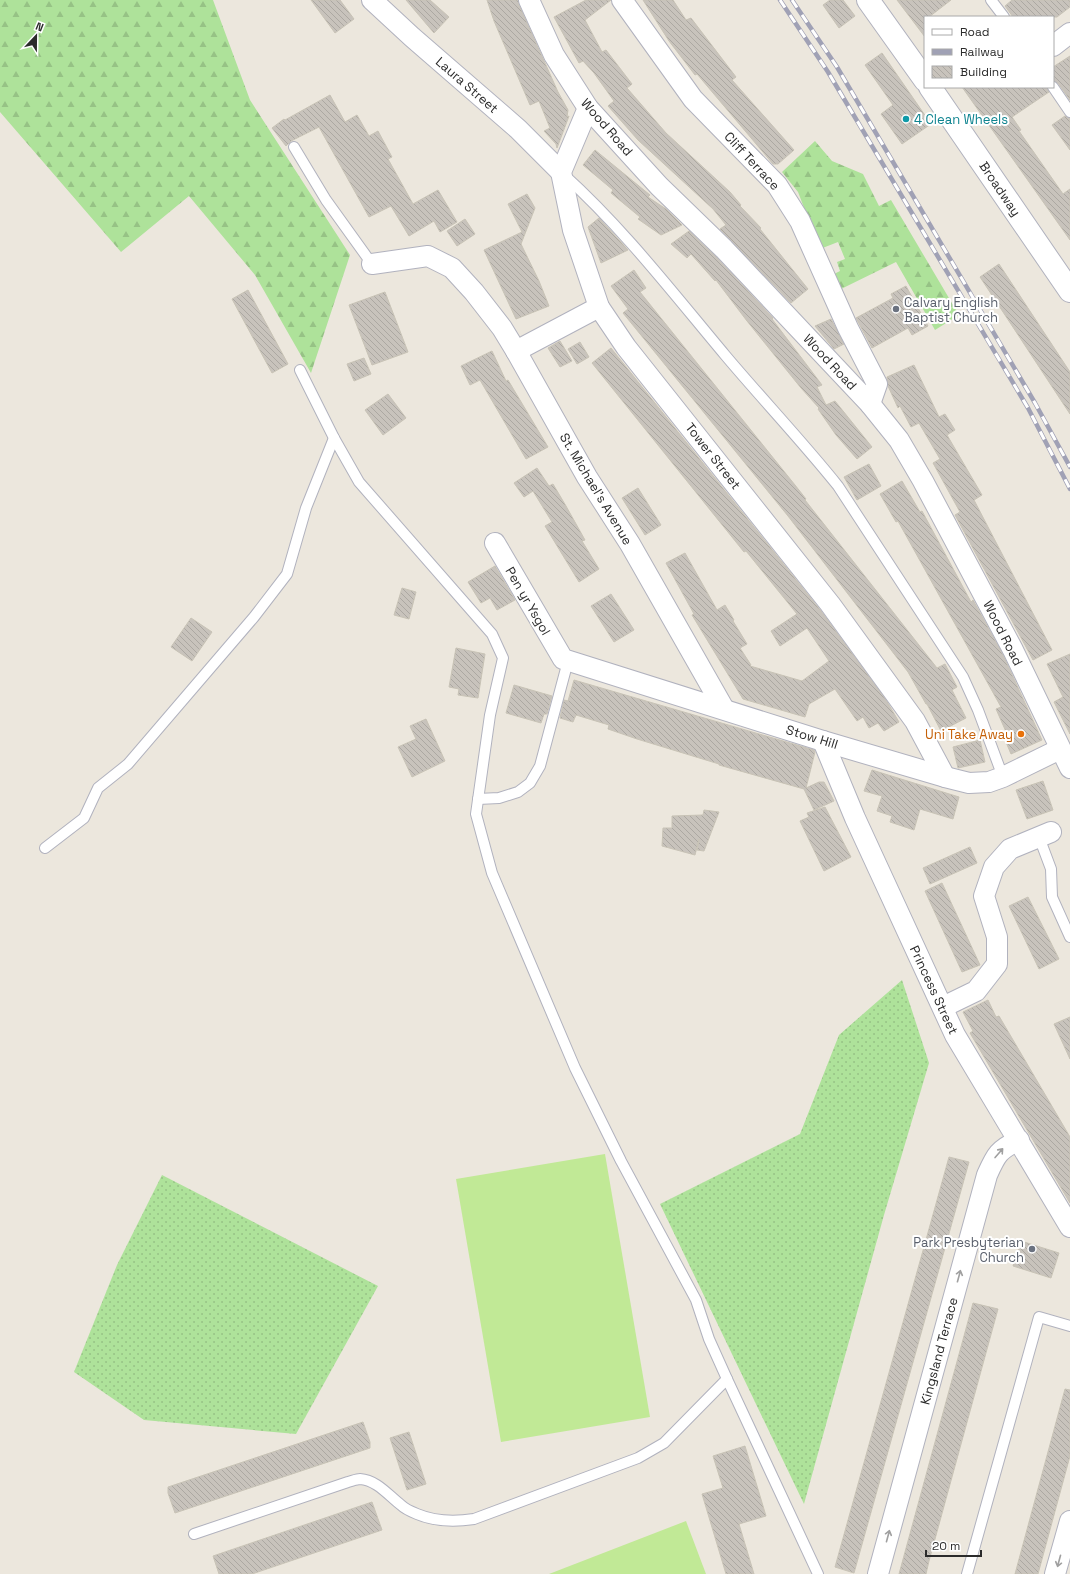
<svg xmlns="http://www.w3.org/2000/svg" width="1070" height="1574" viewBox="0 0 1070 1574" font-family="'Space Grotesk',sans-serif">
<style>
.grass{fill:url(#grass-dots)}
.forest{fill:url(#forest-firs)}
.pitch{fill:#c1e996}
.building{fill:url(#building-back-hatch);stroke:#c8c3b6}
.lines{fill:none;stroke-linecap:round;stroke-linejoin:round}
.lane-casing{stroke:#b1b2be;stroke-width:12}
.street-casing{stroke:#b1b2be;stroke-width:22}
.secondary-casing{stroke:#b1b2be;stroke-width:24}
.lane{stroke:#fff;stroke-width:10}
.street{stroke:#fff;stroke-width:20}
.secondary{stroke:#fff;stroke-width:22}
.rail-casing{stroke:#a0a1b5;stroke-width:4.5}
.rail{stroke:#fff;stroke-width:3;stroke-dasharray:9;stroke-linecap:butt}
.oneway{stroke:#a0a0a0}
.culture-dot{fill:#0f9aa8;stroke:#fff;stroke-width:1.5}
.worship-dot{fill:#6b7280;stroke:#fff;stroke-width:1.5}
.food-dot{fill:#e8710a;stroke:#fff;stroke-width:1.5}
.labels{text-anchor:middle;dominant-baseline:central;stroke-width:4;stroke-linejoin:round;paint-order:stroke}
.street-label{font-size:13px;fill:#2b2b2b;stroke:#fff}
.culture-label{font-size:13px;fill:#0d838f;stroke:#fff;text-anchor:start}
.worship-label{font-size:13px;fill:#5b616d;stroke:#fff;text-anchor:start}
.food-label{font-size:13px;fill:#c56008;stroke:#fff;text-anchor:end}
</style>
<defs>
<pattern id="grass-dots" width="8" height="8" patternUnits="userSpaceOnUse"><rect width="8" height="8" fill="#aee29a"/><path d="M2 2h.1M6 6h.1" fill="none" stroke="#96c285" stroke-width="1.8" stroke-linecap="round"/></pattern>
<pattern id="forest-firs" width="22" height="20" patternUnits="userSpaceOnUse"><rect width="22" height="20" fill="#aee29a"/><path d="M5 1l3.5 6h-7zM16 11l3.5 6h-7z" fill="#96c285"/></pattern>
<pattern id="building-back-hatch" width="6" height="6" patternUnits="userSpaceOnUse"><rect width="6" height="6" fill="#c8c3bc"/><path d="M-1 5l2 2M0 0l6 6M5-1l2 2" fill="none" stroke="#aca8a2"/></pattern>
</defs>
<rect width="100%" height="100%" fill="#ece7dd"/>
<g class="grass">
<polygon points="902,980 929,1063 884,1215 804,1504 660,1204 800,1134 839,1035"/>
<polygon points="162,1175 378,1286 296,1434 144,1420 74,1372 117,1265"/>
</g>
<g class="forest">
<polygon points="0,0 213,0 250,100 350,255 311,373 255,275 189,196 121,252 0,112"/>
<polygon points="815,141 832,161 863,174 879,206 891,200 959,315 935,330 896,262 837,291 830,276 840,271 837,262 845,259 838,242 820,249 798,192 782,172"/>
</g>
<g class="pitch">
<polygon points="605,1154 650,1417 501,1442 456,1179"/>
<polygon points="686,1521 706,1574 549,1574"/>
</g>
<g class="building">
<polygon points="311,0 340,0 354,19 335,33"/>
<polygon points="406,0 430,0 449,17 434,33"/>
<polygon points="487,0 518,0 519,5 558,92 568,110 567,117 569,116 557,148 556,144 544,131 550,128 539,101 530,105 494,21"/>
<polygon points="586,0 611,0 585,20 602,52 606,50 632,84 627,88 666,133 730,192 741,205 740,206 761,228 760,229 808,289 791,303 720,229 726,225 713,209 638,140 608,106 614,101 594,73 583,61 579,63 554,17"/>
<polygon points="643,0 673,0 686,20 691,18 736,77 732,80 794,150 778,164 773,164 697,74 695,75 669,41"/>
<polygon points="830,0 843,0 855,16 839,28 823,5"/>
<polygon points="897,0 951,0 929,17 925,17 925,37"/>
<polygon points="1012,0 1070,0 1070,7 1057,17 1013,17 1005,6"/>
<polygon points="882,53 931,124 902,144 881,114 893,105 865,65"/>
<polygon points="1070,56 1070,100 1058,83 1053,81 1053,67"/>
<polygon points="962,87 1047,87 1049,92 1012,117 1021,130 1019,131 1063,194 1070,189 1070,240"/>
<polygon points="330,95 345,122 357,115 369,136 378,131 392,157 388,159 413,204 438,190 457,222 440,232 434,221 409,236 391,206 369,217 319,127 291,141 286,146 272,128 284,119 285,120"/>
<polygon points="1065,116 1070,118 1070,150 1052,125"/>
<polygon points="595,150 650,195 648,197 666,209 682,225 661,235 638,219 640,217 611,193 613,190 583,165"/>
<polygon points="527,194 535,208 521,244 539,281 549,306 516,319 484,250 522,232 508,204"/>
<polygon points="599,218 628,250 601,263 588,227"/>
<polygon points="465,219 475,234 457,246 447,231"/>
<polygon points="689,231 716,257 773,318 772,319 822,385 817,387 826,405 835,401 872,447 857,459 836,435 818,409 819,408 801,388 747,321 716,280 715,281 691,254 687,258 671,244"/>
<polygon points="999,264 1070,372 1070,414 980,277"/>
<polygon points="634,270 646,288 640,292 795,485 806,499 805,500 937,668 945,664 957,687 952,690 966,718 941,731 927,704 926,704 908,672 788,516 623,313 628,309 611,286"/>
<polygon points="906,286 928,326 912,335 908,328 872,348 856,318 893,298 891,294"/>
<polygon points="248,290 288,364 272,373 232,299"/>
<polygon points="385,292 408,352 372,365 349,305"/>
<polygon points="831,319 844,344 834,349 815,326"/>
<polygon points="560,341 572,361 560,367 548,348"/>
<polygon points="580,342 589,357 577,364 568,349"/>
<polygon points="611,348 821,611 886,700 899,722 884,731 878,723 869,728 863,717 857,721 835,689 809,704 805,717 743,699 692,615 694,614 666,563 685,553 717,610 725,605 734,620 733,621 747,644 740,648 751,665 750,666 802,681 829,661 807,628 780,646 771,631 797,614 746,551 744,552 592,363"/>
<polygon points="492,351 506,381 508,380 548,447 526,459 480,380 470,385 461,366"/>
<polygon points="364,358 371,374 354,381 347,364"/>
<polygon points="914,365 939,417 945,414 955,430 947,435 982,495 974,500 1052,650 1033,660 955,515 960,512 933,463 940,459 919,423 911,427 900,406 898,408 888,386 887,377"/>
<polygon points="388,394 406,418 383,435 365,410"/>
<polygon points="869,464 881,486 857,500 844,477"/>
<polygon points="537,468 549,486 553,484 566,506 585,540 582,541 599,569 579,582 545,526 552,522 533,491 524,497 514,483"/>
<polygon points="902,481 920,512 922,511 971,602 973,600 1003,655 1042,740 1011,754 1003,735 1007,734 996,709 1001,707 898,521 896,522 880,494"/>
<polygon points="638,488 661,525 645,535 622,498"/>
<polygon points="495,566 515,600 497,610 490,598 481,603 468,582"/>
<polygon points="402,588 416,592 409,619 394,615"/>
<polygon points="611,594 634,630 614,642 591,606"/>
<polygon points="191,618 212,632 192,661 171,647"/>
<polygon points="456,648 485,654 478,698 458,695 459,689 449,687"/>
<polygon points="1070,654 1070,734 1054,702 1063,697 1047,664"/>
<polygon points="574,680 814,750 815,752 806,788 819,782 824,782 834,801 814,810 804,789 719,765 719,764 637,739 608,729 609,725 576,715 573,722 560,718 564,700 568,701"/>
<polygon points="514,685 552,696 547,714 544,714 541,723 506,713"/>
<polygon points="426,719 445,761 412,777 398,747 416,739 410,726"/>
<polygon points="980,740 985,762 958,768 953,747"/>
<polygon points="872,770 959,797 953,819 920,809 914,830 890,822 892,816 877,811 882,796 864,791"/>
<polygon points="1043,781 1053,810 1027,819 1016,790"/>
<polygon points="825,807 851,857 824,871 800,821 809,817 807,813"/>
<polygon points="704,810 719,812 704,851 697,850 699,839 695,855 662,846 663,828 672,828 672,816 703,815"/>
<polygon points="970,847 977,863 930,884 923,868"/>
<polygon points="942,883 980,965 962,972 925,891"/>
<polygon points="1028,897 1059,959 1039,969 1009,906"/>
<polygon points="988,1000 996,1017 999,1016 1070,1137 1070,1203 970,1033 973,1031 963,1012"/>
<polygon points="1070,1017 1070,1059 1054,1024"/>
<polygon points="949,1157 969,1162 854,1573 835,1567"/>
<polygon points="1021,1241 1059,1253 1051,1278 1013,1266"/>
<polygon points="973,1303 998,1309 929,1561 926,1574 899,1574"/>
<polygon points="1065,1389 1070,1390 1070,1456 1038,1574 1015,1574"/>
<polygon points="363,1422 370,1442 370,1448 175,1513 168,1493 168,1487"/>
<polygon points="409,1432 426,1484 407,1490 390,1438"/>
<polygon points="745,1446 766,1516 739,1524 754,1574 726,1574 702,1494 723,1488 713,1456"/>
<polygon points="372,1502 382,1530 252,1574 219,1574 213,1556"/>
</g>
<g class="lines">
<defs>
<g id="lane">
<polyline points="991,0 1004,17"/>
<polyline points="1053,87 1070,112"/>
<polyline points="294,147 326,200 372,264"/>
<path d="M563 174C623 228 673 293 725 355 762 399 802 441 838 486L963 677 978 710 1003 777"/>
<polyline points="300,370 334,438 359,482 492,634 503,658 490,715 476,814 492,873 575,1068 621,1161 696,1300 709,1339 727,1379"/>
<polyline points="478,799 499,798 518,792 530,783 540,766 568,661"/>
<polyline points="1039,837 1051,869 1052,897 1070,937"/>
<polyline points="45,848 84,818 98,788 128,764 254,617 287,574 306,508 334,438"/>
<path d="M194 1534 348 1482C352 1481 357 1479 360 1479 377 1480 389 1496 401 1505 405 1509 412 1512 417 1514 436 1522 454 1522 474 1519L638 1458 664 1443 727 1379 818 1574"/>
<polyline points="967,1574 1039,1317 1070,1326"/>
</g>
<g id="street">
<polyline points="372,0 412,37 518,129 561,172"/>
<polyline points="529,0 554,55 588,108 659,186 724,249 870,404 899,440 923,481 1013,650 1070,768"/>
<polyline points="622,0 693,99 777,185 800,221 848,328 877,384 870,404"/>
<polyline points="1053,46 1070,33"/>
<polyline points="588,108 561,172 573,230 599,307 626,347 830,604 915,721 945,777"/>
<polyline points="372,264 428,256 452,268 474,292 502,328 516,351"/>
<polyline points="599,307 516,351 587,477 630,544 724,709"/>
<polyline points="495,543 563,659 823,741 945,777 969,783 989,782 1003,777 1060,749"/>
<polyline points="823,741 855,818 955,1035 1070,1227"/>
<polyline points="943,1007 976,991 997,964 997,937 984,896 994,867 1010,849 1051,832"/>
<path d="M878 1574 987 1175C996 1155 998 1150 1019 1140"/>
<polyline points="1055,1574 1070,1521"/>
</g>
<g id="secondary">
<polyline points="868,0 925,80"/>
<polyline points="930,87 1070,291"/>
</g>
</defs>
<use href="#lane" class="lane-casing"/>
<use href="#street" class="street-casing"/>
<use href="#secondary" class="secondary-casing"/>
<use href="#lane" class="lane"/>
<use href="#street" class="street"/>
<use href="#secondary" class="secondary"/>
<defs>
<g id="rail">
<polyline points="780,0 828,72 1028,408 1070,489"/>
<polyline points="792,0 837,67 1035,403 1070,467"/>
</g>
</defs>
<use href="#rail" class="rail-casing"/>
<use href="#rail" class="rail"/>
</g>
<defs><path id="oneway-shaft" d="M-6 0H5M1.5-3L5.5 0L1.5 3" fill="none" stroke-width="1.6" stroke-linecap="round" stroke-linejoin="round"/></defs>
<g class="oneway">
<use href="#oneway-shaft" transform="translate(999 1153) rotate(-49)"/>
<use href="#oneway-shaft" transform="translate(959 1276) rotate(-75)"/>
<use href="#oneway-shaft" transform="translate(888 1536) rotate(-75)"/>
<use href="#oneway-shaft" transform="translate(1059 1561) rotate(105)"/>
</g>
<circle class="culture-dot" cx="906" cy="119" r="4"/>
<g class="worship-dot">
<circle cx="896" cy="309" r="4"/>
<circle cx="1032" cy="1249" r="4"/>
</g>
<circle class="food-dot" cx="1021" cy="734" r="4"/>
<g class="labels">
<g class="street-label">
<text transform="translate(467 85) rotate(41)">Laura Street</text>
<text transform="translate(607 127) rotate(49)">Wood Road</text>
<text transform="translate(752 161) rotate(47)">Cliff Terrace</text>
<text transform="translate(1000 189) rotate(56)">Broadway</text>
<text transform="translate(830 362) rotate(47)">Wood Road</text>
<text transform="translate(713 456) rotate(52)">Tower Street</text>
<text transform="translate(596 489) rotate(59)">St. Michael's Avenue</text>
<text transform="translate(528 601) rotate(60)">Pen yr Ysgol</text>
<text transform="translate(1003 633) rotate(63)">Wood Road</text>
<text transform="translate(812 737) rotate(17)">Stow Hill</text>
<text transform="translate(934 990) rotate(65)">Princess Street</text>
<text transform="translate(939 1351) rotate(-75)">Kingsland Terrace</text>
</g>
<g class="culture-label">
<text x="914" y="119">4 Clean Wheels</text>
</g>
<g class="worship-label">
<text x="904" y="302">Calvary English<tspan x="904" dy="15">Baptist Church</tspan></text>
<text x="1024" y="1242" text-anchor="end">Park Presbyterian<tspan x="1024" dy="15">Church</tspan></text>
</g>
<g class="food-label">
<text x="1013" y="734">Uni Take Away</text>
</g>
</g>
<rect x="924" y="16" width="130" height="72" fill="#ffffff" stroke="#aaaaaa"/>
<rect x="932" y="29" width="20" height="6" fill="#ffffff" stroke="#aaaaaa"/>
<text x="960" y="36" font-size="12" fill="#2b2b2b">Road</text>
<rect x="932" y="49" width="20" height="6" fill="#a0a1b5" stroke="#aaaaaa"/>
<text x="960" y="56" font-size="12" fill="#2b2b2b">Railway</text>
<rect x="932" y="66" width="20" height="12" fill="url(#building-back-hatch)" stroke="#aaaaaa"/>
<text x="960" y="76" font-size="12" fill="#2b2b2b">Building</text>
<g transform="translate(36 36) rotate(22)" stroke="#ffffff" stroke-width="3" paint-order="stroke">
<path d="M0-3L7 15L0 10L-7 15Z" fill="#2b2b2b"/>
<text y="-6" font-size="11" font-weight="bold" text-anchor="middle" fill="#2b2b2b">N</text>
</g>
<path d="M926 1550v6h55v-6" fill="none" stroke="#2b2b2b" stroke-width="2"/>
<text x="932" y="1550" font-size="12" fill="#2b2b2b" stroke="#ffffff" stroke-width="3" paint-order="stroke">20 m</text>
</svg>
